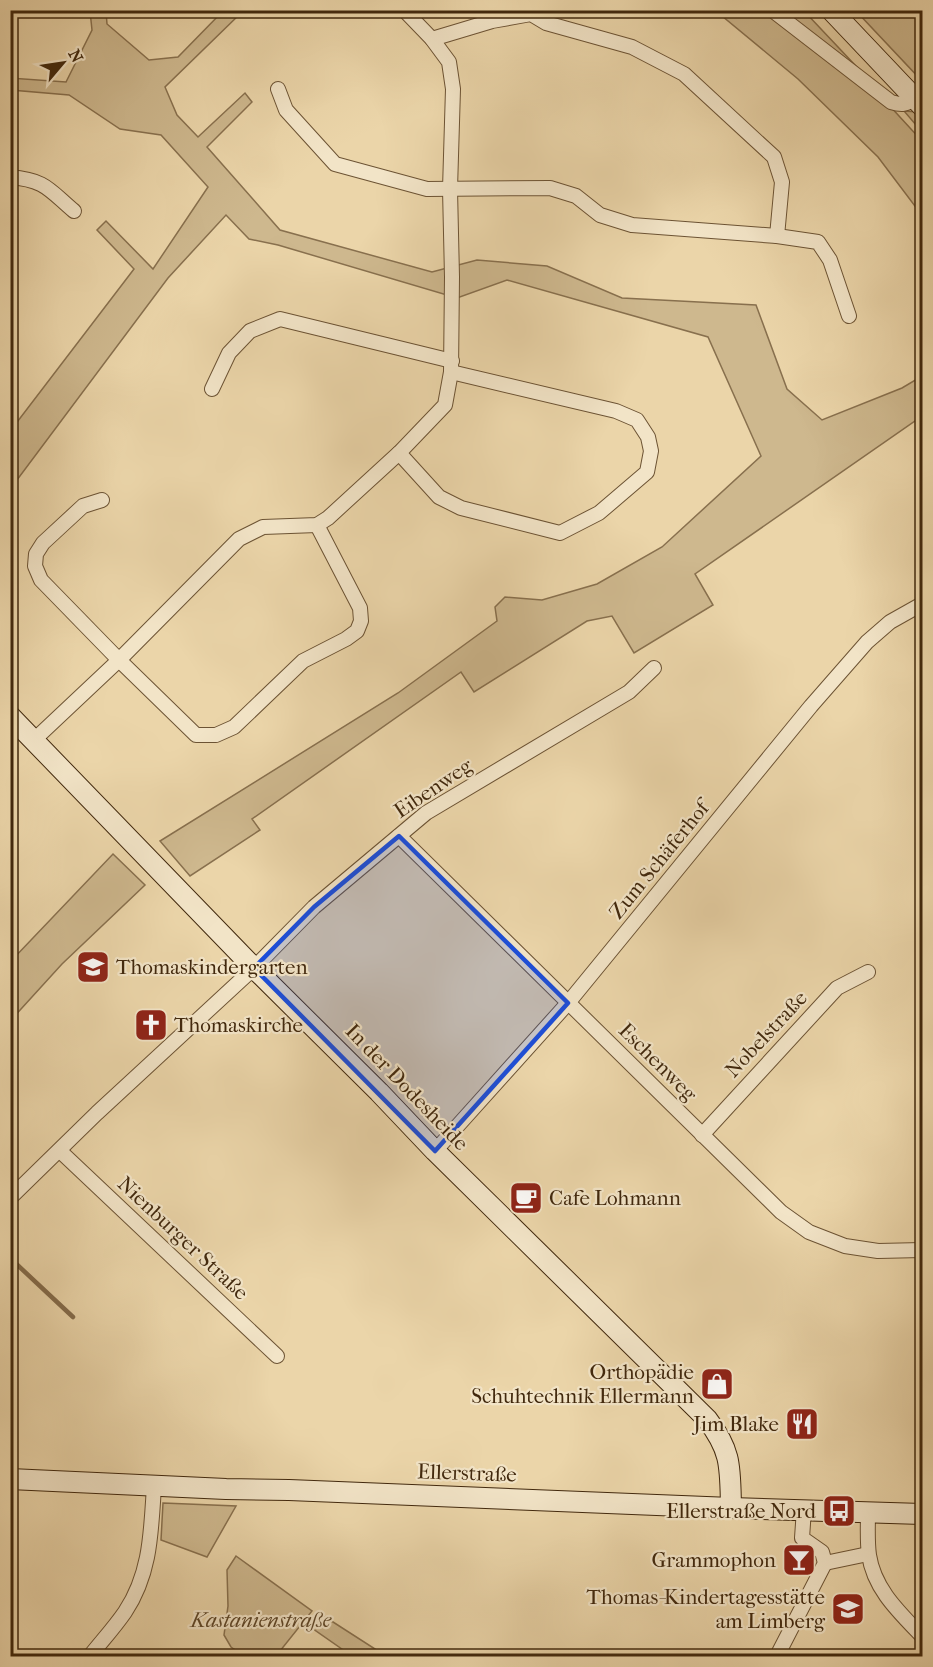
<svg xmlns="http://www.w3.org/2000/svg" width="933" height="1667" viewBox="0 0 933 1667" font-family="'IM FELL French Canon',serif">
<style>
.green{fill:#ceb88e;stroke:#88704e;stroke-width:1.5}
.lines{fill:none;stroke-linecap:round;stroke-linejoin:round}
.stream{stroke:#846c4b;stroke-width:4.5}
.street-casing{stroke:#6c5334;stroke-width:16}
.secondary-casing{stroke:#41280d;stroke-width:22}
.street{stroke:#f2e4c7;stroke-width:14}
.secondary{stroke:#f2e4c7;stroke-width:20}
.marked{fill:#1d4ed8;fill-opacity:0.2;stroke:#1d4ed8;stroke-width:4.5;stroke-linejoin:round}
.labels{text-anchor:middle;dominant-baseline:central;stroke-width:4.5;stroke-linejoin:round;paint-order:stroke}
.street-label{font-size:21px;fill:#41280d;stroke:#f2e4c7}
.poi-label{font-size:21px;fill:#41280d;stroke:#f2e4c7;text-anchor:end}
.park-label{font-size:21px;font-style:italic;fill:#5d4527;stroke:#f2e4c7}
</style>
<rect width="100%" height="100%" fill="#ebd5a9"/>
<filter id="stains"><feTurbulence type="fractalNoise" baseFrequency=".00333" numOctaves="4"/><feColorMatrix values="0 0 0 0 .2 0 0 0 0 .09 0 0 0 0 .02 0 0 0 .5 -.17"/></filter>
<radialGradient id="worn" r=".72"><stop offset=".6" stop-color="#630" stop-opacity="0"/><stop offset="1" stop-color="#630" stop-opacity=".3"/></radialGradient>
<g class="green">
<polygon points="90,11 106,11 107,24 149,60 178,57 223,11 243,11 165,87 177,115 198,137 245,93 252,102 207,147 280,230 432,272 477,260 547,266 622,298 756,305 787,389 822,420 902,388 922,376 922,416 695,574 713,605 634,653 612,616 587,621 474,692 461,672 252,819 260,830 190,876 160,841 398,693 497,621 495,607 505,597 542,600 597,584 662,547 761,456 708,337 507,280 457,298 278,245 249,239 226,215 168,278 11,488 11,430 134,269 97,230 106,221 153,269 208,187 161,135 120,129 69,95 11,90 10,78 66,82 92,30"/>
<polygon points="716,11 804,11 871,82 888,104 922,141 922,218 921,214 878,157 798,79"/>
<polygon points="856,11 922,11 922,81"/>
<polygon points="904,111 918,112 922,117 922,132"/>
<polygon points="113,854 145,885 62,964 11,1020 11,961"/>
<polygon points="163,1503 236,1506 207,1557 161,1540"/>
<polygon points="236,1556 312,1611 276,1656 244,1656 231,1647 224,1635 228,1606 227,1570"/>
<polygon points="319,1613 386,1656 352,1656 309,1626"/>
</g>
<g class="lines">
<polyline class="stream" points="10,1258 73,1317"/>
<defs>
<g id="street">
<path d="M772 10 891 102C901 105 907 105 916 98"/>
<polyline points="432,39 492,21 531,14 546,23 632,47 684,74 774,157 782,182 777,236"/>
<polyline points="278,89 286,110 335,164 427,189 550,188 576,196 600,215 632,225 777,236 818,242 830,260 849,316"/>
<path d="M10 177C46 180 49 190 74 211"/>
<polyline points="212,389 229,353 250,331 280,319 452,361"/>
<polyline points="399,453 439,497 461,508 560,533 599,513 647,472 651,451 648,437 637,420 616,411 451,372"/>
<polyline points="102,500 83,506 43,543 36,554 35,566 41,580 119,660 196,735 216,735 234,727 303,661 346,639 357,631 361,621 360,608 317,525"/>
<polyline points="34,740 119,660 239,539 263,527 317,525 328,518 399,453 445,405 451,372 452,277 450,189 453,89 449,62 432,39 404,10"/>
<polyline points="399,836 781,1212 809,1232 845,1246 878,1251 922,1250"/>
<polyline points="702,1135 837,988 868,972"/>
<polyline points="60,1151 277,1356"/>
<polyline points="435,1151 568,1003 811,706 867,642 890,622 922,604"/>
<polyline points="10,1198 97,1113 254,968 314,907 426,813 629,692 654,668"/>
<path d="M868 1512C868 1526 867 1541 869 1555 874 1589 899 1612 922 1636"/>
<polyline points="825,1563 868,1554"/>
<path d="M90 1656C101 1642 114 1628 125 1612 151 1573 151 1531 154 1486"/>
<polyline points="777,1656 825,1563 822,1552 802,1538 804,1509"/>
</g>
<g id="secondary">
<polyline points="831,10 922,106"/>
<path d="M10 716 254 968 379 1092 435 1151 707 1419C732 1452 730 1467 731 1508"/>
<polyline points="10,1479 226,1489 289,1490 731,1508 922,1514"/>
</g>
</defs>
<use href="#street" class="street-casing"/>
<use href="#secondary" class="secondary-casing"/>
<use href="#street" class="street"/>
<use href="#secondary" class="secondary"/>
</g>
<path class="marked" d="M399 836 568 1003 435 1151 254 968 314 907Z"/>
<defs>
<symbol id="school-square" viewBox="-11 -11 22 22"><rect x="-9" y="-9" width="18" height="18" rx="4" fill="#8f2418" stroke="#f2e4c7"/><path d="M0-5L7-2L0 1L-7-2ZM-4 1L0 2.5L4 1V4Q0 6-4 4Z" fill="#fff"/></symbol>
<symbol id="church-square" viewBox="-11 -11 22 22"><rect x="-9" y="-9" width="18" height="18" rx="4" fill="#8f2418" stroke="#f2e4c7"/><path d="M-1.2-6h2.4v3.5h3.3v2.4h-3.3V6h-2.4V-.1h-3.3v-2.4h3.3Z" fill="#fff"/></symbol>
<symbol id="cafe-square" viewBox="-11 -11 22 22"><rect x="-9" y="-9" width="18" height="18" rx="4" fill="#8f2418" stroke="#f2e4c7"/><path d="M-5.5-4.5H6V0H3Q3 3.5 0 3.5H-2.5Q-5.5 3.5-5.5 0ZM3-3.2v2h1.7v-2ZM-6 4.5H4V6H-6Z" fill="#fff"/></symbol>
<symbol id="shop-square" viewBox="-11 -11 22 22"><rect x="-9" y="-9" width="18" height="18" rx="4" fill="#8f2418" stroke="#f2e4c7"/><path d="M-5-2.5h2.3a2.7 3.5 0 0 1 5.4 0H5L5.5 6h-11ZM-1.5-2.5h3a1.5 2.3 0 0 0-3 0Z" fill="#fff"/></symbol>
<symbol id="restaurant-square" viewBox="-11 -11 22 22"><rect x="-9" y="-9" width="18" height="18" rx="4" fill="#8f2418" stroke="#f2e4c7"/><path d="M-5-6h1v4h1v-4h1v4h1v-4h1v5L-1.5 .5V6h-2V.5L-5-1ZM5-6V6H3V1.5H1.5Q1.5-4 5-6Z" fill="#fff"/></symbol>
<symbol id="bus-square" viewBox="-11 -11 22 22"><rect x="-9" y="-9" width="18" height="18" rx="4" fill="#8f2418" stroke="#f2e4c7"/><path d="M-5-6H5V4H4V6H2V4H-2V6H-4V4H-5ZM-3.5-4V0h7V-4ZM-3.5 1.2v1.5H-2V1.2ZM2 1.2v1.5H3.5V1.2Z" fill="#fff"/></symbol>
<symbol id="bar-square" viewBox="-11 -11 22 22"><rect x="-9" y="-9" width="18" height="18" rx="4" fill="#8f2418" stroke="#f2e4c7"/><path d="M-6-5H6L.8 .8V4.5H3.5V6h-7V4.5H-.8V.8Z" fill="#fff"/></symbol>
</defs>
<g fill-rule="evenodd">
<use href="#school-square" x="74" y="948" width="38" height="38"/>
<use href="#church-square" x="132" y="1006" width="38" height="38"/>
<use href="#cafe-square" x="507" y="1179" width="38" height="38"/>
<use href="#shop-square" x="698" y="1365" width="38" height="38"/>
<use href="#restaurant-square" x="783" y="1405" width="38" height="38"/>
<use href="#bus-square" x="820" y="1492" width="38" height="38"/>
<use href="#bar-square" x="780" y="1541" width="38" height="38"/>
<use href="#school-square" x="829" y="1590" width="38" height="38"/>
</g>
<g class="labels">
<g class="street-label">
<text transform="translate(433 788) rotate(-34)">Eibenweg</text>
<text transform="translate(659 860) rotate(-51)">Zum Schäferhof</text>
<text transform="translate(766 1034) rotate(-47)">Nobelstraße</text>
<text transform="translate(658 1062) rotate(45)">Eschenweg</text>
<text transform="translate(407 1087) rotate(46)">In der Dodesheide</text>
<text transform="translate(183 1238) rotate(43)">Nienburger Straße</text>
<text transform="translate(467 1473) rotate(2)">Ellerstraße</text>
</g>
<g class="poi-label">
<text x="116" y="967" text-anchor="start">Thomaskindergarten</text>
<text x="174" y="1025" text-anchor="start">Thomaskirche</text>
<text x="549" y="1198" text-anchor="start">Cafe Lohmann</text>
<text x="694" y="1372">Orthopädie<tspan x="694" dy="24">Schuhtechnik Ellermann</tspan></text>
<text x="779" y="1424">Jim Blake</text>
<text x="816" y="1511">Ellerstraße Nord</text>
<text x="776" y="1560">Grammophon</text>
<text x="825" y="1597">Thomas-Kindertagesstätte<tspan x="825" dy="24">am Limberg</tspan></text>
</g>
<g class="park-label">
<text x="261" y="1620">Kastanienstraße</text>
</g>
</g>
<rect width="933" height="1667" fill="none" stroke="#ebd5a9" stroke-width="36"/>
<rect x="12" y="12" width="909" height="1643" fill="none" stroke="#41280d" stroke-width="3"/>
<rect x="18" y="18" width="897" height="1631" fill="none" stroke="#41280d" stroke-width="1.5"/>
<g transform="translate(63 63) rotate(61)" stroke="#f2e4c7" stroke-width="4.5" paint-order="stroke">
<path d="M0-4.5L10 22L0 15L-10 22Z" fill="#41280d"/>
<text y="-9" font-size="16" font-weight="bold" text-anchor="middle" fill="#41280d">N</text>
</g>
<rect width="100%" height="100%" filter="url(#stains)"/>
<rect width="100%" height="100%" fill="url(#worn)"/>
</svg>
